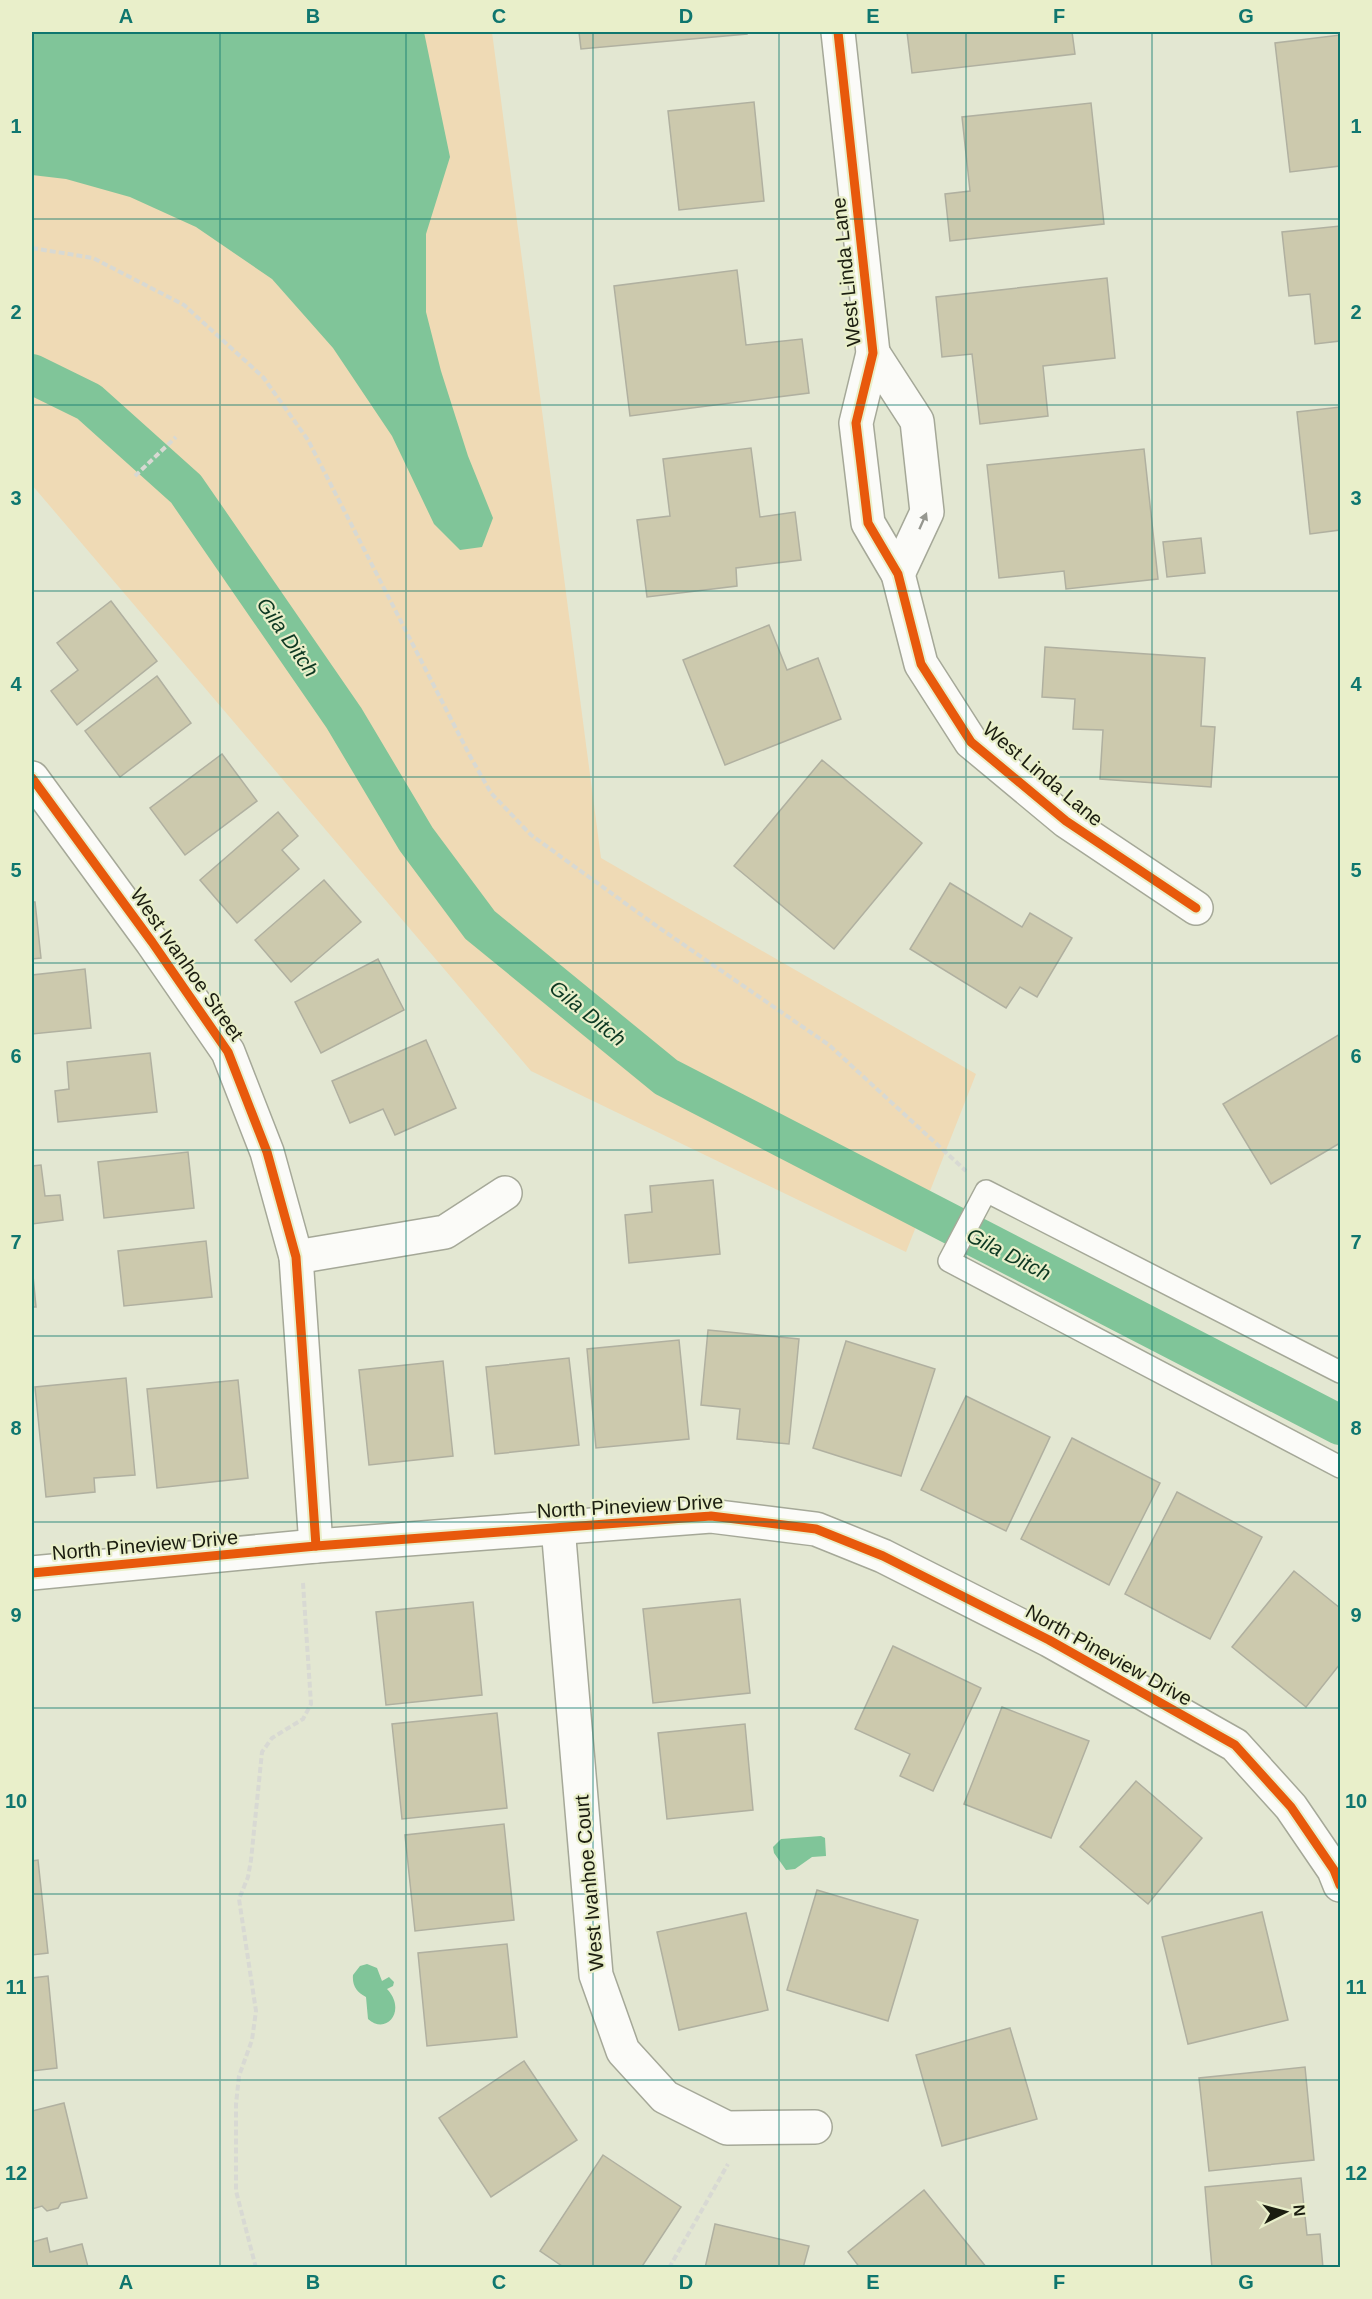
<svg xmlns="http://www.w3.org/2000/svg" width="1372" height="2299" viewBox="0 0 1372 2299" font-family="Arial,sans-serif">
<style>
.green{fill:#efdab5}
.water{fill:#80c599}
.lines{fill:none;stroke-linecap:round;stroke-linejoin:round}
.canal{stroke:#80c599;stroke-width:40}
.building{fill:#ccc9ad;stroke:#b0b0a0;stroke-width:1.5}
.service-casing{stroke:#a5a898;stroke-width:24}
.minor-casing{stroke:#a5a898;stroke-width:36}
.path{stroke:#d8d9d3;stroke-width:4;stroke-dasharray:6 3;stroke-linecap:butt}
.service{stroke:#fbfbf8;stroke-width:21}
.minor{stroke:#fbfbf8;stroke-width:33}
.cycleway-casing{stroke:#e9efca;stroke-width:13}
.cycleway{stroke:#e8590c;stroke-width:9}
.oneway{fill:#969790}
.grid{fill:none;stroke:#0f766e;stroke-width:1.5;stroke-opacity:0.55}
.labels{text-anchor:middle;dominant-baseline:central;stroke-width:4.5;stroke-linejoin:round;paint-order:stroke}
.street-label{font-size:20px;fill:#1b1d10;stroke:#e9efca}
.water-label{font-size:21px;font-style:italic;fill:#0d3822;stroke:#e9efca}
.neatline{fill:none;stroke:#0f766e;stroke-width:2}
.grid-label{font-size:20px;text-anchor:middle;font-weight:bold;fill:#0f766e}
</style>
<rect width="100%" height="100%" fill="#e3e7d2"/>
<polygon class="green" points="32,32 492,32 601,858 976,1074 906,1252 531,1071 32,485"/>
<g class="water">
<polygon points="32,32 424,32 450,157 426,234 426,312 441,371 468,456 493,518 482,547 460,550 434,524 392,436 333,348 272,279 196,227 130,197 66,179 32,175"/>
<polygon points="821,1836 825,1838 826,1856 812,1857 795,1869 786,1870 774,1853 773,1847 781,1839"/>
<path d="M367 1964 377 1968 382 1981 389 1977 394 1982 393 1986 387 1989C407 2010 387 2036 368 2019L366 1997C357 1992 352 1986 353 1975L360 1966Z"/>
</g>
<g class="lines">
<polyline class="canal" points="32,374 89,402 186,489 344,718 416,839 480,925 666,1077 1340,1425"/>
</g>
<g class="building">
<polygon points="579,32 747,32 747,34 581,49"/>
<polygon points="907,32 1072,32 1075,54 912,73"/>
<polygon points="1340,35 1340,166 1290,172 1275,43"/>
<polygon points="754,102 764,201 679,210 668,111"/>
<polygon points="1091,103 1104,224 950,241 945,194 970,191 962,117"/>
<polygon points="1340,226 1340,341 1315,344 1310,294 1289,296 1282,232"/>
<polygon points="737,270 746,345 802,339 809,393 630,416 614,286"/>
<polygon points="1107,278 1115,358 1043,366 1048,416 980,424 972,354 942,357 936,297"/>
<polygon points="1340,407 1340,530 1310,534 1297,412"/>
<polygon points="751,448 760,517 795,512 801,560 736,568 737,586 647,597 637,520 670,516 663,459"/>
<polygon points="1144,449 1158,579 1066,589 1064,571 999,578 987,465"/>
<polygon points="1201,538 1205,573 1167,577 1163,542"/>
<polygon points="111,601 157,661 77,725 51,691 78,670 57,643"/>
<polygon points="769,625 787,670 818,658 841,719 725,765 683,660"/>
<polygon points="1045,647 1205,658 1201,726 1215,727 1211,787 1100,779 1103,730 1073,729 1075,699 1042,697"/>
<polygon points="157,676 191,723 120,777 85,731"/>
<polygon points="222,754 257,801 185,855 150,808"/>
<polygon points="822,760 922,843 834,949 734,866"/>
<polygon points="278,812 298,836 282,850 299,869 237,923 200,880"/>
<polygon points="324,880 361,922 291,982 255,940"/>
<polygon points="950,883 1022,927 1030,913 1072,938 1037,997 1020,987 1006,1008 910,949"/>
<polygon points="32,902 35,902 41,958 32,959"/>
<polygon points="378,959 404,1010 321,1053 295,1002"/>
<polygon points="85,969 91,1028 32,1034 32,975"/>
<polygon points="1340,1034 1340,1143 1271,1184 1223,1104"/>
<polygon points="426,1040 456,1108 395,1135 383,1109 350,1123 332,1081"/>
<polygon points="150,1053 157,1112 58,1122 55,1091 69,1089 67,1062"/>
<polygon points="188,1152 194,1208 104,1218 98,1162"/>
<polygon points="41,1165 45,1196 60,1195 63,1220 32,1224 32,1166"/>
<polygon points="713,1180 720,1254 629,1263 625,1215 652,1212 650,1186"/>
<polygon points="206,1241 212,1297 124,1306 118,1251"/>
<polygon points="32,1265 36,1307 32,1307"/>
<polygon points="708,1330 799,1339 789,1444 737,1439 740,1409 701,1405"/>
<polygon points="679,1340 689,1439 596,1448 587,1349"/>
<polygon points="846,1341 935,1369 901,1476 813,1448"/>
<polygon points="569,1358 579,1445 495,1454 486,1367"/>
<polygon points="443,1361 453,1456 369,1465 359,1370"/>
<polygon points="126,1378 135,1475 94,1478 95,1492 46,1497 35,1387"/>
<polygon points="238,1380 248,1478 157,1488 147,1389"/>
<polygon points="966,1396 1050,1437 1006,1531 921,1490"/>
<polygon points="1072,1438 1160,1483 1109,1585 1021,1539"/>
<polygon points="1177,1492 1262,1537 1210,1639 1125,1594"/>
<polygon points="1294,1571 1340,1608 1340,1664 1306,1707 1232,1647"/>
<polygon points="740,1599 750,1693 653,1703 643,1609"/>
<polygon points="473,1602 482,1695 386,1705 376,1612"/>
<polygon points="893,1646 981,1688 933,1791 900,1776 910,1754 855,1729"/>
<polygon points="1002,1707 1089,1741 1051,1838 964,1804"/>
<polygon points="497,1713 507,1808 402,1819 392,1724"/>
<polygon points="745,1724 753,1810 667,1819 658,1733"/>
<polygon points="1136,1781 1202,1838 1148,1904 1080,1847"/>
<polygon points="504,1824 514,1920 415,1931 405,1835"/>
<polygon points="38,1860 48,1953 32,1955 32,1861"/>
<polygon points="817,1890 918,1920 888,2021 787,1990"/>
<polygon points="1262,1912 1288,2020 1188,2044 1162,1937"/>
<polygon points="746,1913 768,2010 679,2030 657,1932"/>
<polygon points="507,1944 517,2037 427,2046 418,1953"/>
<polygon points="48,1976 57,2068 32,2071 32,1978"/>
<polygon points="1010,2028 1037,2119 942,2146 916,2055"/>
<polygon points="524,2061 577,2140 491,2197 439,2118"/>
<polygon points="1305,2067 1314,2160 1209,2171 1199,2078"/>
<polygon points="64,2103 87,2198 61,2203 58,2208 47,2211 42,2206 32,2209 32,2111"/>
<polygon points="603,2155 681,2207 641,2268 565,2268 540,2251"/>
<polygon points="1301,2178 1307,2235 1320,2234 1323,2268 1212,2268 1205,2187"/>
<polygon points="924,2190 987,2268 860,2268 848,2252"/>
<polygon points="715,2224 809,2246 803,2268 705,2268"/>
<polygon points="47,2238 50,2252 82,2244 88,2267 96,2266 96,2268 32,2268 32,2242"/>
</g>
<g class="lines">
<defs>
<polyline id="service" points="1340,1372 986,1191 949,1261 1340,1467"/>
<g id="minor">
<polyline points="838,32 873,353 856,423 868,523 898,574 921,664 971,742 1066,821 1196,908"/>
<polyline points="873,353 917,421 927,512 898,574"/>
<polyline points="32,778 152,942 228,1052 267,1152 296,1257 316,1546"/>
<polyline points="296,1257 445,1232 505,1193"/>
<polyline points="558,1527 596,1975 623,2051 665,2097 727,2128 815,2127"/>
<polyline points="32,1573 316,1546 711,1516 816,1529 883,1556 1049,1640 1235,1745 1291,1807 1334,1870 1340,1885"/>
</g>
</defs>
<use href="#service" class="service-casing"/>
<use href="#minor" class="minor-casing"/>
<g class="path">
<polyline points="32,248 93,258 184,305 263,377 308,440 470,756 491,793 531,835 658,927 829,1045 966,1171"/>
<polyline points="135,476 176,437"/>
<polyline points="256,2268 236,2191 236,2104 239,2076 252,2040 256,2011 239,1899 248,1877 251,1860 262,1752 272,1738 303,1719 311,1704 303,1583"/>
<polyline points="669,2268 728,2164"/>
</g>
<use href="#service" class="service"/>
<use href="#minor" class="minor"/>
<defs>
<g id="cycleway">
<polyline points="838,32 873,353 856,423 868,523 898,574 921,664 971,742 1066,821 1196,908"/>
<polyline points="32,778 152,942 228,1052 267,1152 296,1257 316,1546"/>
<polyline points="32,1573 316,1546 711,1516 816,1529 883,1556 1049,1640 1235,1745 1291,1807 1334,1870 1340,1885"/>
</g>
</defs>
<use href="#cycleway" class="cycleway-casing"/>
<use href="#cycleway" class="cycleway"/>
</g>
<defs><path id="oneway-solid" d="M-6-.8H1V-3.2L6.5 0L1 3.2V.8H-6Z" transform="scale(1.5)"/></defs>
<use class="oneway" href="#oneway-solid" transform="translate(923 521) rotate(-66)"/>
<path class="grid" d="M220 32V2268M406 32V2268M593 32V2268M779 32V2268M966 32V2268M1152 32V2268M32 219H1340M32 405H1340M32 591H1340M32 777H1340M32 963H1340M32 1150H1340M32 1336H1340M32 1522H1340M32 1708H1340M32 1894H1340M32 2080H1340"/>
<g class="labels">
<g class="street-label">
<text transform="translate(846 272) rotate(-96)">West Linda Lane</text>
<text transform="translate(1043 774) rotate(40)">West Linda Lane</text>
<text transform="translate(187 964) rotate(55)">West Ivanhoe Street</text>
<text transform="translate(630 1506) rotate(-3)">North Pineview Drive</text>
<text transform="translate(145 1545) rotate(-5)">North Pineview Drive</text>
<text transform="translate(1109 1655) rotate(29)">North Pineview Drive</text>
<text transform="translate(589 1883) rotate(-95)">West Ivanhoe Court</text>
</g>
<g class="water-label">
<text transform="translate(288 637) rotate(55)">Gila Ditch</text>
<text transform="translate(588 1013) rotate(39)">Gila Ditch</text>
<text transform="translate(1009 1254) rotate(27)">Gila Ditch</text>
</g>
</g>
<rect width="1372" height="2299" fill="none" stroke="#e9efca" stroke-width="66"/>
<g transform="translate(1285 2212) rotate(84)" stroke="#e9efca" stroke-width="4.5" paint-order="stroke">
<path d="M0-4.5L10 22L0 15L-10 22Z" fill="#1b1d10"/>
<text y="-9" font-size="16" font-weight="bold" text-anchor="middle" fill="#1b1d10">N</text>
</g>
<rect x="33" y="33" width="1306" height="2233" class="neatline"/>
<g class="grid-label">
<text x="126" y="23">A</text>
<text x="313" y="23">B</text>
<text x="499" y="23">C</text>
<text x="686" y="23">D</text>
<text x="873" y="23">E</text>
<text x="1059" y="23">F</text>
<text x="1246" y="23">G</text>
<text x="16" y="133">1</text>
<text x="1356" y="133">1</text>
<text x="16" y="319">2</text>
<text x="1356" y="319">2</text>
<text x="16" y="505">3</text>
<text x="1356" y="505">3</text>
<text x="16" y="691">4</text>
<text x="1356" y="691">4</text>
<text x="16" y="877">5</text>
<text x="1356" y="877">5</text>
<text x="16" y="1063">6</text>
<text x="1356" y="1063">6</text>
<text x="16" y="1249">7</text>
<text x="1356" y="1249">7</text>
<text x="16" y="1435">8</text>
<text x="1356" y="1435">8</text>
<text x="16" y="1622">9</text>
<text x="1356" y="1622">9</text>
<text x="16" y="1808">10</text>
<text x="1356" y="1808">10</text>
<text x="16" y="1994">11</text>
<text x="1356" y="1994">11</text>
<text x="16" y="2180">12</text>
<text x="1356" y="2180">12</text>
<text x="126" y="2289">A</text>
<text x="313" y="2289">B</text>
<text x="499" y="2289">C</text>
<text x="686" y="2289">D</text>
<text x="873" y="2289">E</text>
<text x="1059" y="2289">F</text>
<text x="1246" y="2289">G</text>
</g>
</svg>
